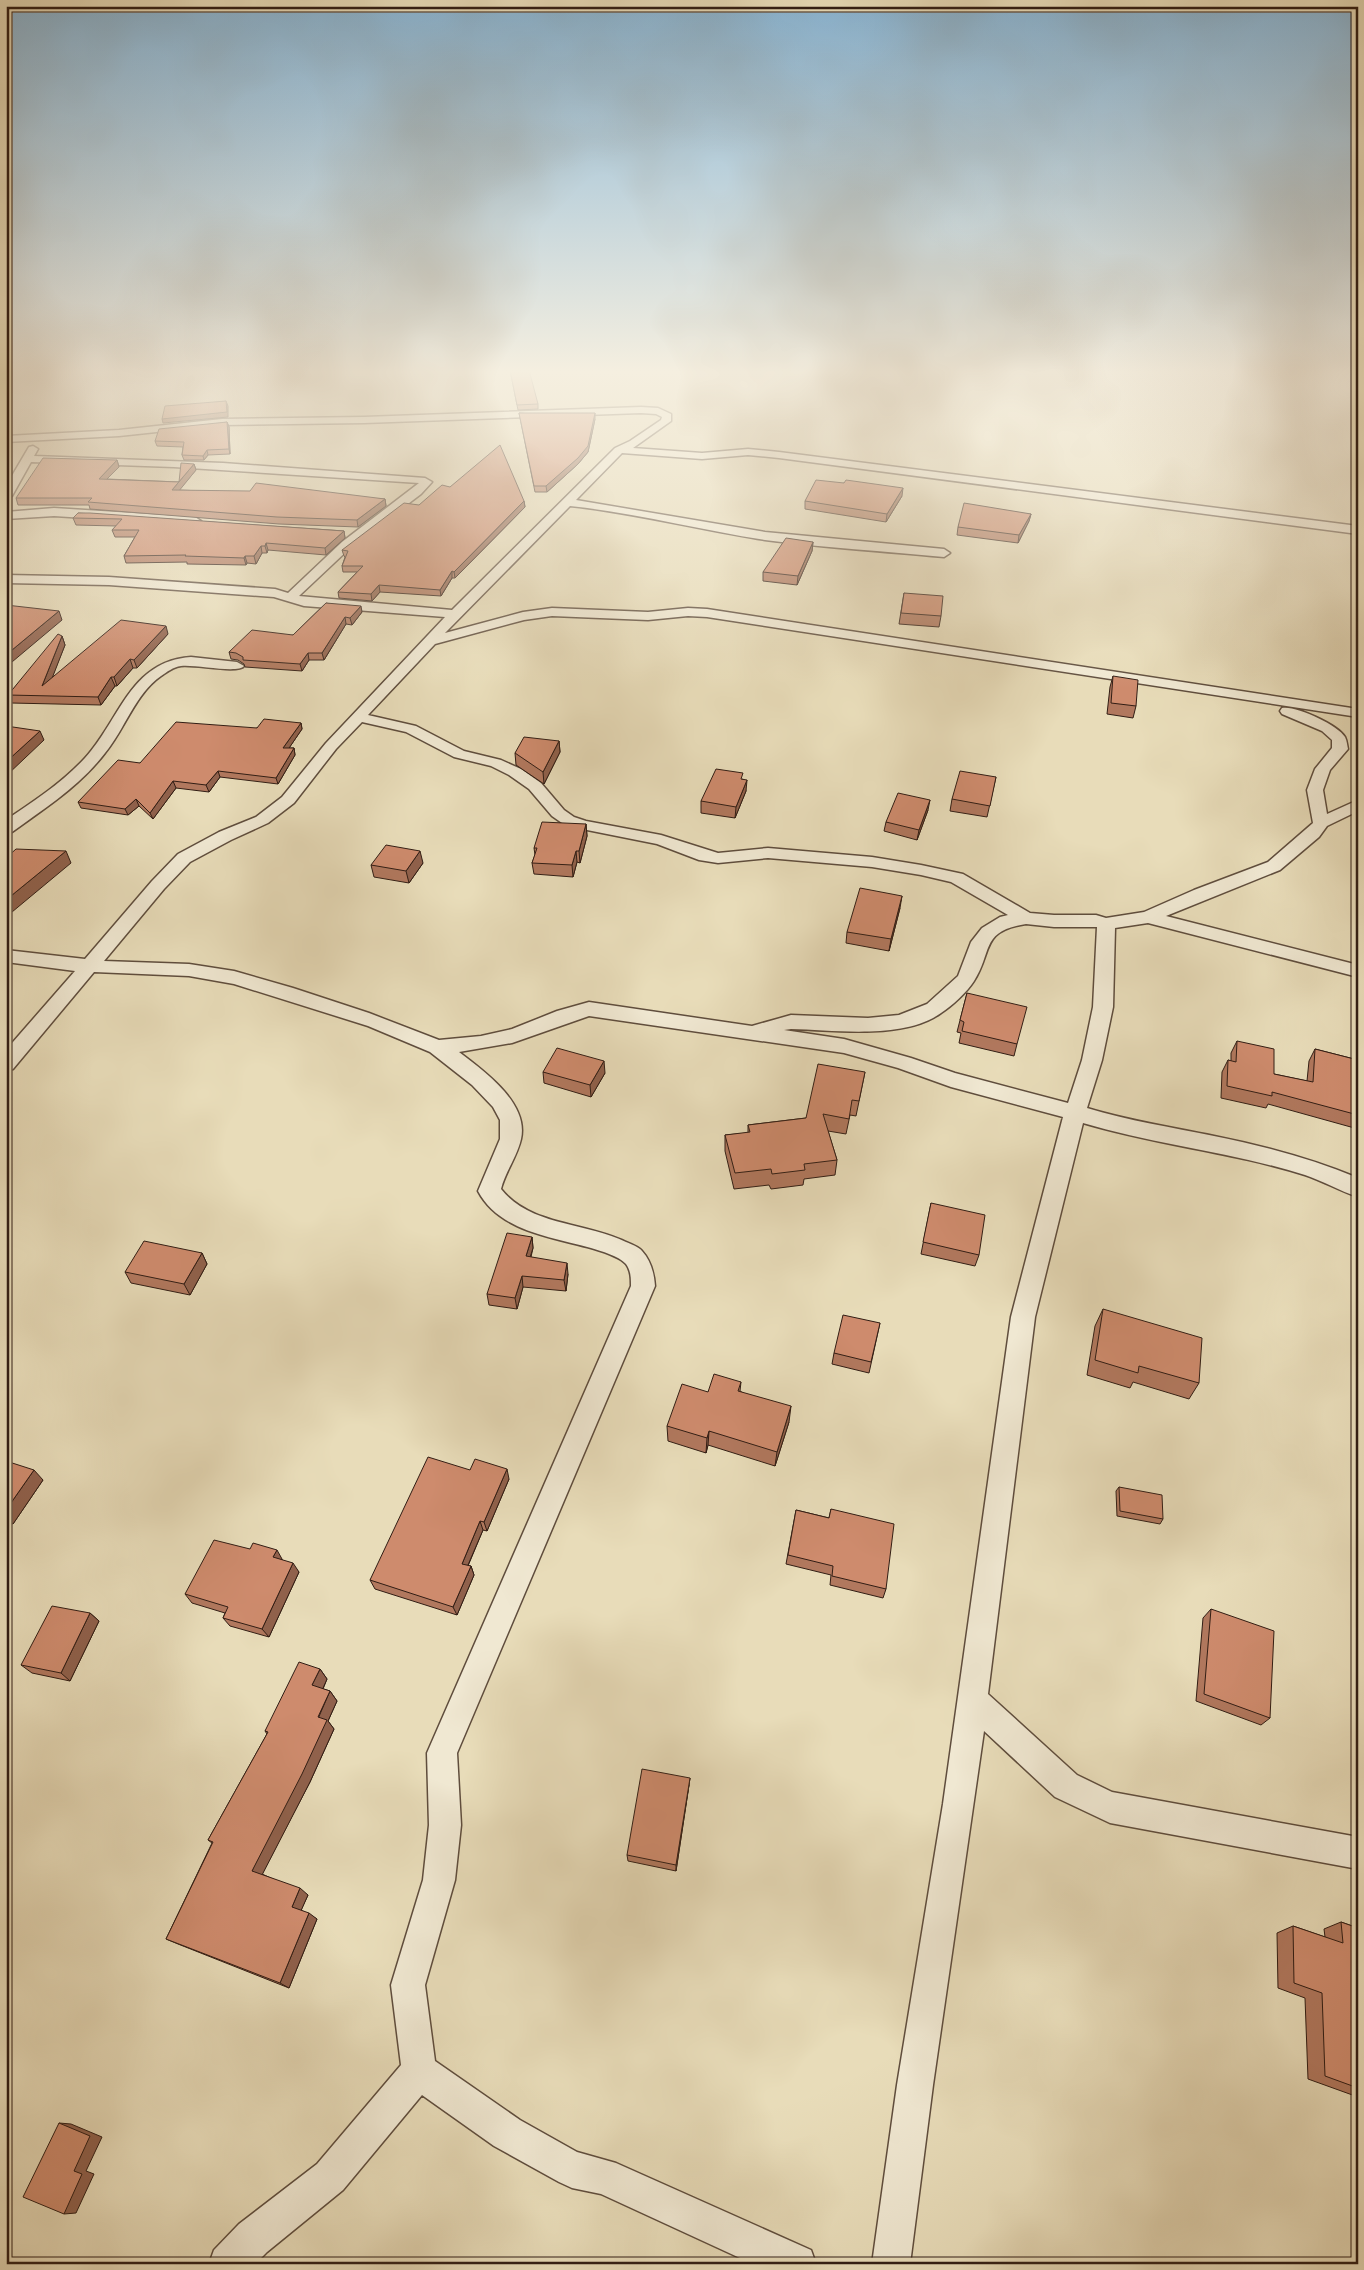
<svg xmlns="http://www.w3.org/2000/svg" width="1364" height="2270" viewBox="0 0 1364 2270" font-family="'IM FELL Double Pica',serif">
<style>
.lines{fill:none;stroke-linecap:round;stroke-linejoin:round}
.minor-casing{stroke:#5f4d3d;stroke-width:3}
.minor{fill:#f0e8d2;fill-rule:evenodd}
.wall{fill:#b1785e;stroke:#311d14}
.shaded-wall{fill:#90614c;stroke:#311d14}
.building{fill:#ce8b6d;stroke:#311d14}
</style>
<rect width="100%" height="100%" fill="#e8dcb9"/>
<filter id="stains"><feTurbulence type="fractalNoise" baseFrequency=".004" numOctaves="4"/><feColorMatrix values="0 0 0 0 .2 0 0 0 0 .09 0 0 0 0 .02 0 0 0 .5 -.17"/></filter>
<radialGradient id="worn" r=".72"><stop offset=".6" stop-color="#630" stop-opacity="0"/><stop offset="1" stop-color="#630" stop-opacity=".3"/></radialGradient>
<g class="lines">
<defs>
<g id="minor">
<path d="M641 407 658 408 671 414V421L633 448 702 453 748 449 779 452 1358 526V534L779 458 748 455 702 459 622 453 576 500 765 532 944 549 950 553 944 557C884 551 825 548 765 540 700 530 636 513 570 506L445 633 523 612 552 608 648 612 688 608 707 609 1358 709V717L707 617 688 616 648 620 552 616 524 620 435 644 368 715 416 726 464 751 501 760 521 769 541 783 564 810 574 817 586 821 661 835 718 853 768 848 872 857 921 865 963 874 1030 913 1054 915H1096L1106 918 1144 912 1194 890 1268 862 1313 823 1307 790 1315 769 1332 748V740L1322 731 1282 714 1280 711 1282 708C1295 705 1338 725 1345 737 1347 741 1347 745 1348 749L1330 770 1323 790 1327 814 1358 800V811L1327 826 1319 837 1280 870 1166 916 1358 965V977L1148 923 1115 928 1113 1007 1102 1060 1087 1108C1129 1121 1171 1127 1214 1136 1264 1146 1312 1159 1358 1178V1197C1340 1191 1323 1181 1305 1175 1232 1152 1156 1145 1083 1123L1035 1317 988 1694 1077 1775 1112 1792 1358 1837V1869L1110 1823 1055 1797 984 1731 933 2085 910 2264H872L897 2085 943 1804 1011 1317 1063 1117 951 1087 898 1068 844 1053 589 1016 512 1043 459 1052C484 1071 529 1103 521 1139 517 1157 505 1172 501 1189 530 1226 586 1222 626 1242 631 1244 639 1247 642 1251 651 1261 654 1273 655 1286L457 1753 461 1825 455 1880 425 1985 435 2061 520 2120 577 2152 616 2163 811 2250 816 2264H753L601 2194 572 2188 559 2182 494 2146 422 2095 343 2190 267 2252 255 2264H209L214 2250 239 2224 317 2164 401 2065 391 1985 423 1880 429 1825 427 1753 631 1286C631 1278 631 1271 626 1264 619 1256 601 1251 591 1248 551 1237 499 1231 478 1191L500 1139V1120L493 1107 472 1085 430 1052 368 1026 234 984 189 976 94 972 13 1069 6 1071V1050L75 971 6 962V950L85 959 152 881 178 854 219 832 256 817 282 797 326 743 445 617 304 606 274 597 109 585 6 583V575L109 577 275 589 288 593 342 542 419 483 174 467 31 462 12 496 6 499V486L29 447 33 446 38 449 34 456 223 463 425 478 432 482 421 494 350 548 299 596 452 610 615 448 630 441 661 420 662 417 656 414 641 413 364 423 222 425 119 436 6 442V436L119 430 222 419 364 417ZM362 722 406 732 454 757 491 766 509 775 529 789 552 816 562 823 577 828 657 844 699 860 718 863 768 858 872 867 921 875 951 882 1008 915 1000 917 982 928 971 942 958 976 927 1004 899 1015 868 1018 791 1015 752 1026 589 1002 557 1011 512 1029 481 1036 439 1040 369 1013 293 988 234 971 189 964 104 961 164 889 190 862 231 840 268 823 294 803 336 749ZM1026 924 1054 927H1097L1093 1007 1082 1060 1068 1103 955 1073 911 1058 844 1039 784 1030 791 1029C835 1030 904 1040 941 1013 952 1006 967 992 974 981 993 951 980 931 1026 924Z"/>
<polygon points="54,508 195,517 201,521 195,525 54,516 6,519 6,512"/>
<path d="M191 657 237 662 244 666C238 674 194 664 181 666 173 667 167 672 161 676 135 694 125 729 105 753 80 786 45 808 12 832L6 833V820C34 801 62 783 85 758 120 720 130 661 191 657Z"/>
</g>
</defs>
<use href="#minor" class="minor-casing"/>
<use href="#minor" class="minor"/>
</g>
<g class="wall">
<polygon points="510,370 538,404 538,409 518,410"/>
<polygon points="519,413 595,419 588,452 578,464 547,492 535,492"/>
<polygon points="227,422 229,427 230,454 208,455 204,460 184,460 182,455 183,447 157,446 155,441"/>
<polygon points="117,460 119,467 107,479 179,482 194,464 196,470 179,490 385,499 386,506 358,527 279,524 90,509 89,505 18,505 16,498"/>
<polygon points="844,483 902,496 886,522 805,509 805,501"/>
<polygon points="524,501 525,507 455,578 452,578 441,596 380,592 372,601 339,598 338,592 357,572 343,572 342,566 345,557 344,556 342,550"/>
<polygon points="78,513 344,531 345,538 326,555 268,550 267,553 262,553 256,564 247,563 246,565 187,564 187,562 126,563 124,556 135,537 115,537 112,530 116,526 76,525 73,518"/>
<polygon points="1031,514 1029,521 1018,543 957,535 958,527"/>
<polygon points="813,542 812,551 797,585 763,581 763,572"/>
<polygon points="904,593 941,616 939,627 899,624"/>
<polygon points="326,603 362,612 352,625 346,624 324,660 309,660 302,671 245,667 244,664 238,660 231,659 229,652 293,635"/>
<polygon points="168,634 137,668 133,668 117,686 115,686 101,705 11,703 8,695 62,636 65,645 52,677"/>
<polygon points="1113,676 1136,706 1133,718 1107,714 1110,687"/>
<polygon points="301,723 302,729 289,748 294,748 295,755 278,784 220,777 209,792 176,788 153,819 139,806 128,815 81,808 78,802 140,763 257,728"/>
<polygon points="559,741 560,752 544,784 516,765 515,753"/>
<polygon points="996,777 987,817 950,811 952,799"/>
<polygon points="743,779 746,791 735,818 701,813 701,801"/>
<polygon points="928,810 917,840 884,831 886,822"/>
<polygon points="586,824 587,836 580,863 577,862 573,877 534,874 532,863 535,855 534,848"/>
<polygon points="423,863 409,883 374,877 371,865"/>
<polygon points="900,908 889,951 846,943 847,932"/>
<polygon points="967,993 1017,1044 1014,1056 959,1043 961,1033 957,1032"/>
<polygon points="1237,1041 1274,1074 1307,1081 1309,1061 1315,1049 1358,1060 1358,1129 1268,1104 1266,1108 1221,1098 1222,1072 1228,1060 1231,1061 1231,1053"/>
<polygon points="543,1072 605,1073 591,1097 544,1083"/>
<polygon points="865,1072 856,1116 850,1115 846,1134 828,1131 837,1160 835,1175 804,1179 803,1185 771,1189 769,1185 734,1189 725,1151 725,1135 748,1133 748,1125 806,1118"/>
<polygon points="931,1203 979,1255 975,1266 921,1254"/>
<polygon points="532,1237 533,1248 531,1257 568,1274 566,1291 523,1287 517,1309 489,1305 487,1294"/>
<polygon points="202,1253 207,1264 190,1295 131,1283 125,1272"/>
<polygon points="1103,1309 1199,1383 1189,1399 1133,1382 1130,1388 1087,1375 1095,1326"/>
<polygon points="880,1323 869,1373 832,1364 834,1353"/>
<polygon points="741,1382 740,1391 789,1422 775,1466 708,1445 706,1453 668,1441 667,1426 708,1392"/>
<polygon points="6,1461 43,1480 13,1524 6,1522"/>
<polygon points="470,1470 509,1479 487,1531 483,1530 468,1566 471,1566 474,1575 457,1615 375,1589 370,1580"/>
<polygon points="1119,1487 1163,1519 1160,1524 1117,1516 1116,1491"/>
<polygon points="831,1509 886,1589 883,1598 830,1585 831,1575 786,1564 796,1510 829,1518"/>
<polygon points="282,1559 282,1560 299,1572 269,1637 230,1626 223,1618 225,1613 192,1603 185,1594"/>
<polygon points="1211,1609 1270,1718 1261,1725 1196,1701 1203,1618"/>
<polygon points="90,1613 99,1621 70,1681 32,1673 21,1665"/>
<polygon points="320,1669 327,1679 323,1689 330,1691 337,1701 328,1721 334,1729 310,1782 262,1874 308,1895 301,1910 317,1919 289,1988 178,1944 166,1939 212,1843 208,1840 267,1734 265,1731"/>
<polygon points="689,1785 676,1871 628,1861 627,1855"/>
<polygon points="1341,1922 1358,1928 1358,2097 1308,2079 1305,1998 1278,1988 1277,1933 1293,1926 1325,1937 1324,1929"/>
</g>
<g class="shaded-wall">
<polygon points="226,401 228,406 228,417 163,423 162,419"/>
<polygon points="595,413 595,419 588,452 578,464 547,492 546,486"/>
<polygon points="227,422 229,427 230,454 229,449"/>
<polygon points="207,450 208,455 204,460 203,456"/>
<polygon points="117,460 119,467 101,485 99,479"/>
<polygon points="194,464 196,470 174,497 172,490"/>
<polygon points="903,488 902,496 886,522 887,514"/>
<polygon points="385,499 386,506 358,527 357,520"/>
<polygon points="524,501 525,507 455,578 454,572"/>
<polygon points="1031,514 1029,521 1018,543 1019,535"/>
<polygon points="344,531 345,538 326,555 325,548"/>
<polygon points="813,542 812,551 797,585 798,576"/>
<polygon points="266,543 268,550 267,553 265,546"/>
<polygon points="261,546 262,553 256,564 254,556"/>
<polygon points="245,556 247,563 246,565 244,558"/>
<polygon points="452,571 452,578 441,596 440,590"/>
<polygon points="379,585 380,592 372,601 371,594"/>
<polygon points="361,606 362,612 352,625 350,618"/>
<polygon points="59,611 62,620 6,667 6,655"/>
<polygon points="345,617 346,624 324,660 322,653"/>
<polygon points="166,626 168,634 137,668 134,660"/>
<polygon points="62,636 65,645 46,694 42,686"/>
<polygon points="308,653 309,660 302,671 300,664"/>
<polygon points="130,659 133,668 117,686 114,677"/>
<polygon points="111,677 115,686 101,705 98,697"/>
<polygon points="301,723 302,729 285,754 283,748"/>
<polygon points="40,731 44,740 6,776 6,762"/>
<polygon points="559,741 560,752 544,784 543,772"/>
<polygon points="294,748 295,755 278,784 276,778"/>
<polygon points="218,771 220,777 209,792 206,785"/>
<polygon points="747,780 746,791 735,818 736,807"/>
<polygon points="173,781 176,788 153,819 150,813"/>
<polygon points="136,799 139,806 128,815 125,809"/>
<polygon points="930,800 928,810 917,840 919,830"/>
<polygon points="586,824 587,836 580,863 579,851"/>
<polygon points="66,851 71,863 6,917 6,900"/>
<polygon points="420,851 423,863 409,883 406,871"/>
<polygon points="576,851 577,862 573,877 572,865"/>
<polygon points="902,896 900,908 889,951 891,939"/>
<polygon points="604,1061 605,1073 591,1097 590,1085"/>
<polygon points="532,1237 533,1248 527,1267 526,1256"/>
<polygon points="202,1253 207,1264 190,1295 184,1284"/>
<polygon points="567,1263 568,1274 566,1291 564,1280"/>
<polygon points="522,1276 523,1287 517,1309 515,1298"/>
<polygon points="791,1406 789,1422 775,1466 777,1452"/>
<polygon points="709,1431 708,1445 706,1453 707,1438"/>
<polygon points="507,1469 509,1479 487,1531 484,1522"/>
<polygon points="34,1470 43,1480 13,1524 6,1518 6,1510"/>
<polygon points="480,1521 483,1530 465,1572 462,1564"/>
<polygon points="277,1550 282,1559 279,1566 273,1557"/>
<polygon points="293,1563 299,1572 269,1637 262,1629"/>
<polygon points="471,1566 474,1575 457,1615 453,1607"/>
<polygon points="90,1613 99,1621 70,1681 61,1673"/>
<polygon points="320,1669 327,1679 320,1695 312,1685"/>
<polygon points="330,1691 337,1701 328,1721 334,1729 310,1782 261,1877 252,1871"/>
<polygon points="690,1778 689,1785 676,1871 676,1865"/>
<polygon points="300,1888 308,1895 300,1913 292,1907"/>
<polygon points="309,1913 317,1919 289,1988 280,1983"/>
<polygon points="59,2123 71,2124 102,2137 86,2171 94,2174 76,2213 64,2214 74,2171"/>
</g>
<g class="building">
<polygon points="510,370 529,370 538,404 517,405"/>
<polygon points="226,401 227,412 162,419 165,406"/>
<polygon points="519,413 595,413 588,446 578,458 546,486 534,486"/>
<polygon points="227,422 229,449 207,450 203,456 182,455 184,442 155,441 159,429"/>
<polygon points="500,445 524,501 454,572 452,571 440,590 379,585 371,594 338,592 363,566 342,566 348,551 342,550 404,503 419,505 442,485 450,487"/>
<polygon points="43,458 117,460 99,479 179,482 181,463 194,464 172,490 250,491 256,483 385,499 357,520 277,517 88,502 92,498 16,498"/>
<polygon points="816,480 844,483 846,480 903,488 887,514 805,501"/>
<polygon points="964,503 1031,514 1019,535 958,527"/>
<polygon points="78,513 90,513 344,531 325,548 266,543 265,546 261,546 254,556 245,556 244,558 185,556 186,555 124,556 139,530 112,530 122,519 73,518"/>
<polygon points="786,538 813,542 798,576 763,572"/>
<polygon points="904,593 943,596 941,616 901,613"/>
<polygon points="326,603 361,606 350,618 345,617 322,653 308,653 300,664 243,660 243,657 236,653 229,652 252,630 293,635"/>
<polygon points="6,605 59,611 6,655"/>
<polygon points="121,620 166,626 134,660 130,659 114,677 111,677 98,697 8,695 58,634 62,636 42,686"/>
<polygon points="1113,676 1138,680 1136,706 1111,703"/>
<polygon points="264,719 301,723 283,748 294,748 276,778 218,771 206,785 173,781 150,813 136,799 125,809 78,802 118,760 140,763 176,722 257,728"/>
<polygon points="6,726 40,731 6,762"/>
<polygon points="524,737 559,741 543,772 515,753"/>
<polygon points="716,769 743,773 741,779 747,780 736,807 701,801"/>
<polygon points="960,771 996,777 990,806 952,799"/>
<polygon points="898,793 930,800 919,830 886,822"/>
<polygon points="542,822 586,824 579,851 576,851 572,865 532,863 537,848 534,848"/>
<polygon points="386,845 420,851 406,871 371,865"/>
<polygon points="16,849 66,851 6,900 6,858"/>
<polygon points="860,888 902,896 891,939 847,932"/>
<polygon points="967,993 1027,1007 1017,1044 962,1031 964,1022 960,1020"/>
<polygon points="1237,1041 1274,1049 1274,1074 1313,1082 1315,1049 1358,1060 1358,1115 1272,1092 1272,1096 1227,1086 1228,1060 1236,1062"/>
<polygon points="557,1048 604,1061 590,1085 543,1072"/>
<polygon points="818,1064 865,1072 859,1101 852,1100 849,1119 823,1114 837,1160 804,1164 805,1170 772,1174 771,1169 735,1173 725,1135 750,1132 748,1125 806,1118"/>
<polygon points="931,1203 985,1215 979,1255 923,1242"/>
<polygon points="507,1233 532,1237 526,1256 567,1263 564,1280 522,1276 515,1298 487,1294"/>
<polygon points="144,1241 202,1253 184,1284 125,1272"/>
<polygon points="1103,1309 1202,1338 1199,1383 1139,1366 1138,1373 1095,1360"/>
<polygon points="843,1315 880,1323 871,1362 834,1353"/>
<polygon points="714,1374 741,1382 738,1391 791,1406 777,1452 709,1431 707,1438 667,1426 682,1384 708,1392"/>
<polygon points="428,1457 470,1470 475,1459 507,1469 484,1522 480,1521 462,1564 471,1566 453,1607 370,1580"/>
<polygon points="6,1461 34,1470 6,1510"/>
<polygon points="1119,1487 1162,1495 1163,1519 1120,1511"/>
<polygon points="831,1509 894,1524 886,1589 832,1576 833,1566 788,1555 796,1510 829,1518"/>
<polygon points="214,1540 250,1549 253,1543 277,1550 273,1557 293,1563 262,1629 223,1618 228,1607 185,1594"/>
<polygon points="52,1606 90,1613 61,1673 21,1665"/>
<polygon points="1211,1609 1274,1631 1270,1718 1204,1694"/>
<polygon points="299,1662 320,1669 312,1685 330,1691 318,1717 327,1720 302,1774 252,1871 300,1888 292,1907 309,1913 280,1983 166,1939 213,1842 208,1840 268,1732 265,1731"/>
<polygon points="642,1769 690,1778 676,1865 627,1855"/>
<polygon points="1341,1922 1358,1928 1358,2088 1325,2076 1322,1993 1294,1983 1293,1926 1343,1943"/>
<polygon points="59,2123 90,2136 74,2171 82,2174 64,2214 23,2197"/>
</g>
<linearGradient id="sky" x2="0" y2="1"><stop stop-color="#89b6d6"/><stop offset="0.54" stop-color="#f5efe0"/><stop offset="1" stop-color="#f5efe0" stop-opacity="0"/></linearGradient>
<rect width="1364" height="688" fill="url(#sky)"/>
<rect width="1364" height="2270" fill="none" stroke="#e8dcb9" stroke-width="25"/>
<rect x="8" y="8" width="1349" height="2255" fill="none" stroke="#311d14" stroke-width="2.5"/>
<rect x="12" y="12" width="1339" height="2245" fill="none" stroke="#311d14"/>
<rect width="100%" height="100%" filter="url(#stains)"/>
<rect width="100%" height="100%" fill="url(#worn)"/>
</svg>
